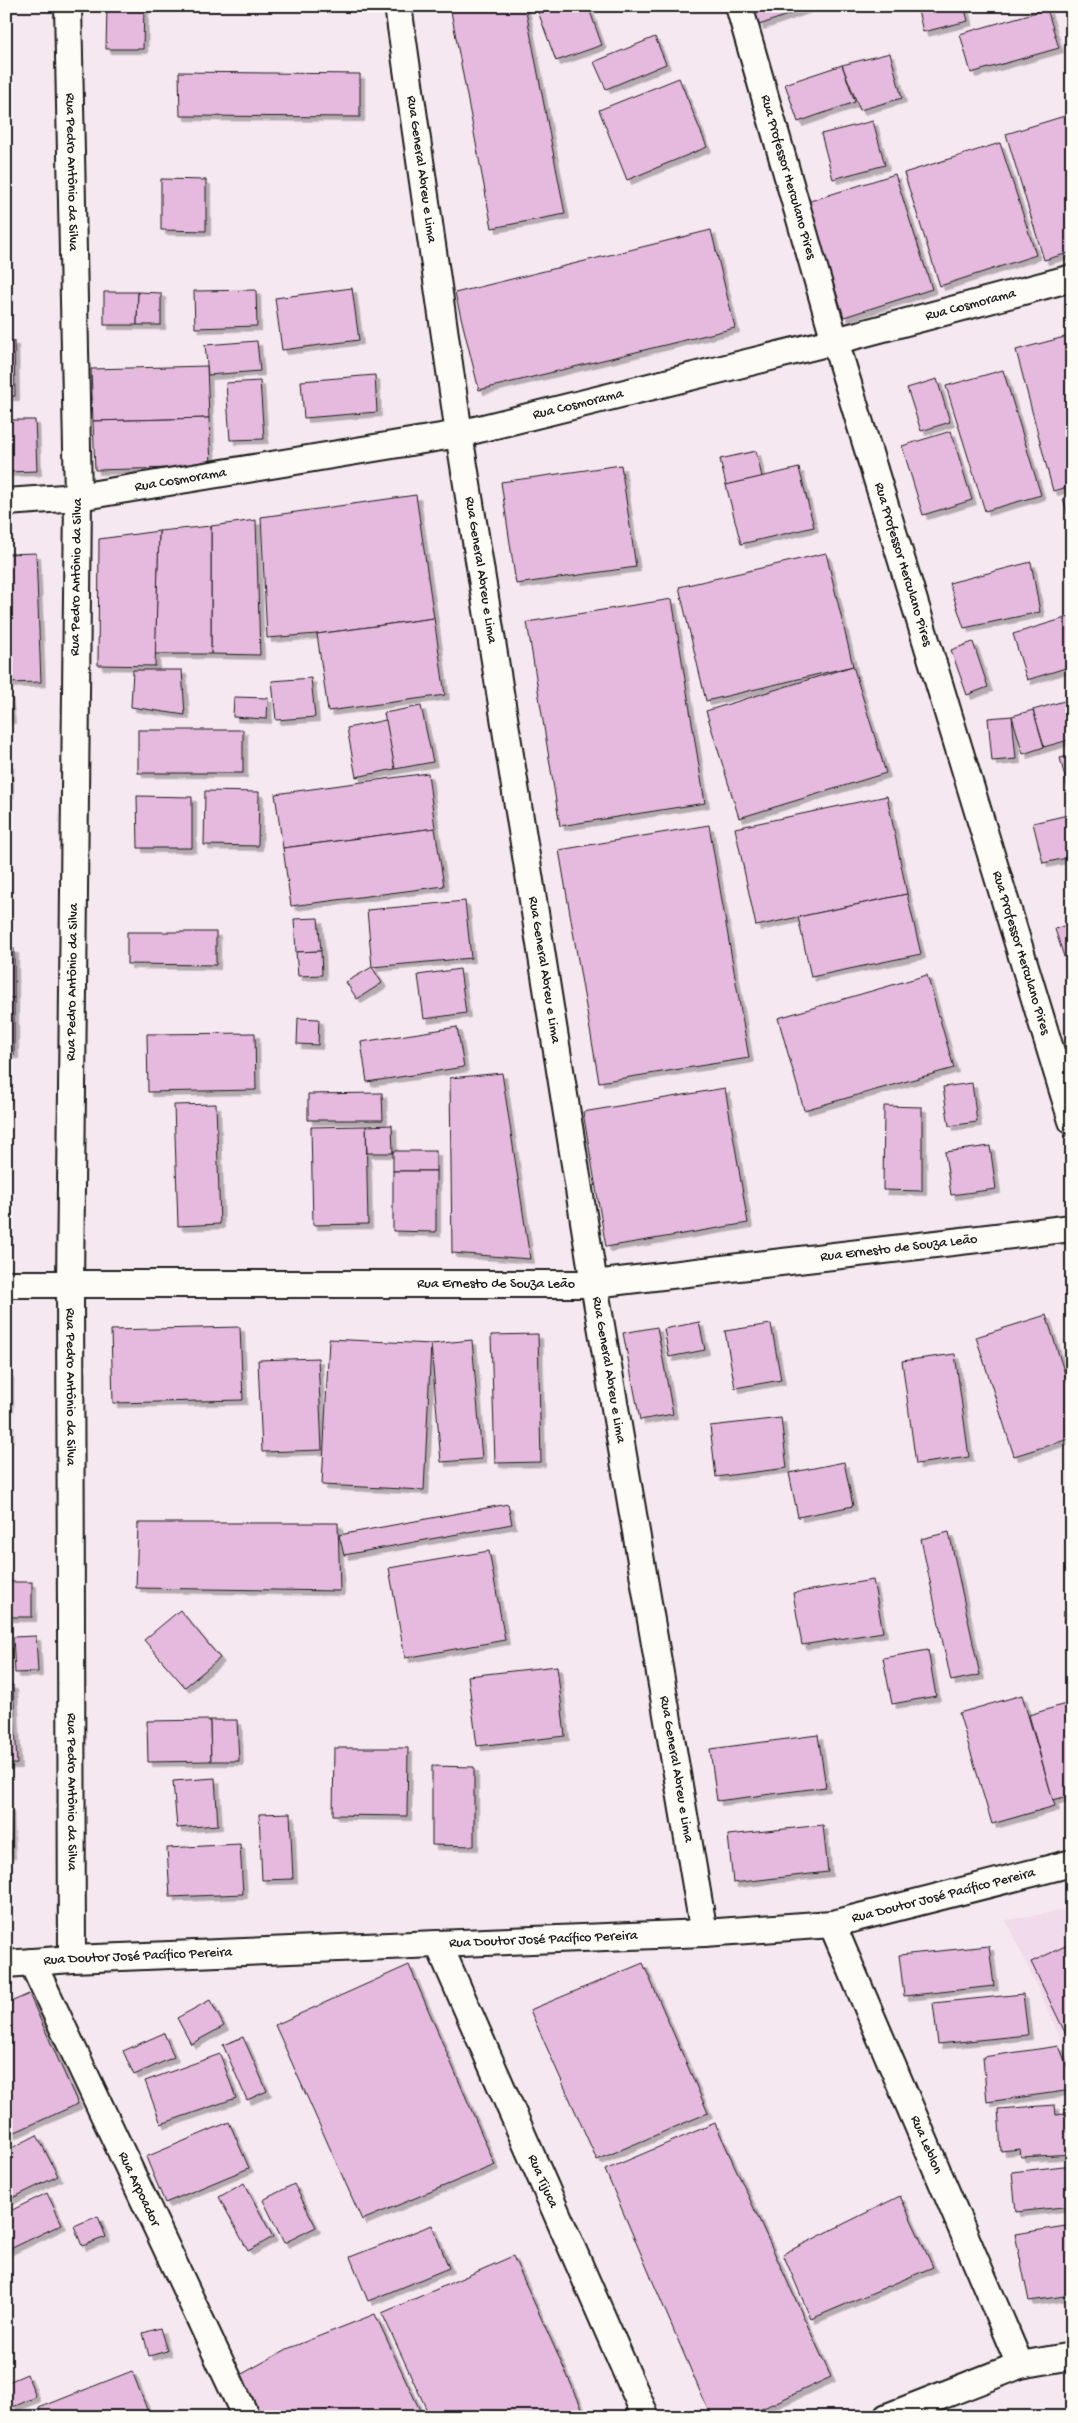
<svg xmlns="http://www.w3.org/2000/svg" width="1078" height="2423" viewBox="0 0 1078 2423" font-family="'Gochi Hand',sans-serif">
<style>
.built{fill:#f1daeb}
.building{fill:#e6b9de;stroke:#1c1c1c;filter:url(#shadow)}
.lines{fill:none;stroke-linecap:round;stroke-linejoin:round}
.street-casing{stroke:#1c1c1c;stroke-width:30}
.street{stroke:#fdfcf7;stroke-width:26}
.labels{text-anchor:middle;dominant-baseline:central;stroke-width:4;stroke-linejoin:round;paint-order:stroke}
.street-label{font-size:14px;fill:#1c1c1c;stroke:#fdfcf7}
</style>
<defs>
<filter id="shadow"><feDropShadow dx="4.5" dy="4.5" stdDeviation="0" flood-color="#0004"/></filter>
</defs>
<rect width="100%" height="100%" fill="#f6e8f0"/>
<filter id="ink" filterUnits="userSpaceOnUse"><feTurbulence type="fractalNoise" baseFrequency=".02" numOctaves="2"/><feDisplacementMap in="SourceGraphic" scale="10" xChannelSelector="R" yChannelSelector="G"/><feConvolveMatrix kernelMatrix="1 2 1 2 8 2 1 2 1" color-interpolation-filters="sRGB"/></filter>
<g filter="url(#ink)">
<polygon class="built" points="1072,1909 1072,2063 1006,1920"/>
<g class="building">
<polygon points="107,6 144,6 143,49 106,49"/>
<polygon points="450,6 525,6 565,214 492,228"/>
<polygon points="536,6 588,6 602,45 556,61"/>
<polygon points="753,6 813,6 759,25"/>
<polygon points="917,6 964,6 968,21 923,32"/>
<polygon points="1047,9 1059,48 971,73 960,34"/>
<polygon points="655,37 666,64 606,89 594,62"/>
<polygon points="890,53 902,98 860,110 842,65"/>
<polygon points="842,65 855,102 798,122 785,84"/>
<polygon points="179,72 360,74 360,117 180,116"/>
<polygon points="679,78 707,147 627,180 599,110"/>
<polygon points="1071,114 1072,252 1044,260 1006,134"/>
<polygon points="873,121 885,165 833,179 821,134"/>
<polygon points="1000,143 1036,255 940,286 904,173"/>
<polygon points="895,174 932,289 844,317 807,202"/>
<polygon points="161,179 206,180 206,231 161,230"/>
<polygon points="711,230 735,328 479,390 455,293"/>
<polygon points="352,288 359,340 282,350 275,298"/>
<polygon points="256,290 257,326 195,328 194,291"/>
<polygon points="104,292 138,292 137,325 104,325"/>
<polygon points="138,292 161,293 161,325 137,325"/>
<polygon points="1072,335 1072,486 1053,491 1016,350"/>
<polygon points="6,341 14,341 15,396 6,396"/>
<polygon points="257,341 260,371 208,375 205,345"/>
<polygon points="207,366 209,418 93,421 91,369"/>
<polygon points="1003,370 1041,495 985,511 946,386"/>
<polygon points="375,375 377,412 304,418 301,381"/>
<polygon points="937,379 950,422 921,431 907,388"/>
<polygon points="260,381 264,439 230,440 226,383"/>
<polygon points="209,418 211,467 95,470 93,421"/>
<polygon points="6,420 35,420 37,471 6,472"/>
<polygon points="951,431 972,500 923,515 902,446"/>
<polygon points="756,451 762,477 726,485 720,459"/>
<polygon points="621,465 636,567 516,584 501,482"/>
<polygon points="799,468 814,527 741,544 726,485"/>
<polygon points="416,495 434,618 317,634 267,638 261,517"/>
<polygon points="1072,496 1072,530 1063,498"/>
<polygon points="256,520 260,655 211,654 211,526"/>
<polygon points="211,526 211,654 155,654 159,531"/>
<polygon points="159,531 155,666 98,665 99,539"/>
<polygon points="36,553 41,682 6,683 6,554"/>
<polygon points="826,553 853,666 706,701 679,587"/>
<polygon points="1031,562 1040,612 964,628 949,583"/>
<polygon points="672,599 705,803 560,826 527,622"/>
<polygon points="1072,616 1072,666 1027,680 1013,634"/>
<polygon points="434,618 445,695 328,711 317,634"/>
<polygon points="973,642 988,687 967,695 951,650"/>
<polygon points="853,666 886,773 739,818 706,711"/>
<polygon points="133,670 182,670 185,715 131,707"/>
<polygon points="311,678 315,717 276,720 272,681"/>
<polygon points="6,694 8,694 11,719 6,719"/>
<polygon points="234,697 268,698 267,719 233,717"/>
<polygon points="1071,699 1072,739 1044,747 1033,710"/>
<polygon points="421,706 433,762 395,769 384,713"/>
<polygon points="1033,710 1044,747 1023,754 1012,716"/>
<polygon points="1012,716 1016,759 992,761 988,718"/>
<polygon points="386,720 395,769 356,777 347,728"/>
<rect x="138" y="730" width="105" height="43"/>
<polygon points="1072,755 1072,800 1071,801 1060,758"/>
<rect x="6" y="763" width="3" height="31"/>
<polygon points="428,773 435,828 283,848 275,794"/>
<polygon points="205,791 259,792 258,846 204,845"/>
<polygon points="137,796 192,797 192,848 138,848"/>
<polygon points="887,796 907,894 756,926 735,828"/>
<polygon points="1072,814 1072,857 1043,863 1033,823"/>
<polygon points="709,825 749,1058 599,1082 559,850"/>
<polygon points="435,828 444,886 291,906 283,848"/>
<polygon points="907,894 921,954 811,977 798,917"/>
<polygon points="465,901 471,958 372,967 367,910"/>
<polygon points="318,918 321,951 296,952 294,919"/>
<polygon points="1072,923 1072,968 1068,969 1055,929"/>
<polygon points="127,932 216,932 216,965 127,964"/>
<rect x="6" y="949" width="8" height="49"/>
<polygon points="321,951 322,975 298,976 296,952"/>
<polygon points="372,967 382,983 357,999 346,982"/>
<polygon points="460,969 466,1013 424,1019 418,975"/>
<polygon points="927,975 954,1068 804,1110 778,1018"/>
<rect x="6" y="998" width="8" height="56"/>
<polygon points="298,1018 319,1019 318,1045 297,1044"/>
<polygon points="457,1027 464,1067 367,1082 361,1042"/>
<polygon points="255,1033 256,1090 148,1092 147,1034"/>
<polygon points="502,1073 530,1259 452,1253 450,1078"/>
<polygon points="972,1083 977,1122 949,1126 943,1087"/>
<polygon points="725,1088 748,1223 606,1247 583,1112"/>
<polygon points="382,1093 383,1120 308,1120 308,1094"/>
<polygon points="216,1104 220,1224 178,1226 174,1105"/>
<polygon points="884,1106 922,1107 922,1191 883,1190"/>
<polygon points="392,1125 393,1153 367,1153 366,1126"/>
<polygon points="366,1126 368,1224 313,1225 311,1127"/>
<polygon points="990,1146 996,1189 951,1195 945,1152"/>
<rect x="393" y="1151" width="43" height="20"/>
<polygon points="393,1171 436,1171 436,1232 393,1231"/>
<polygon points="1046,1315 1072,1396 1072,1438 1014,1456 976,1337"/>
<polygon points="699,1322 705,1350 669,1357 664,1329"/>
<polygon points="771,1324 781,1380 735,1388 725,1331"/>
<polygon points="240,1327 243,1400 113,1403 111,1330"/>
<polygon points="657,1327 673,1414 640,1420 623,1333"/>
<polygon points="538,1334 541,1462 495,1463 491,1335"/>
<polygon points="329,1339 431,1344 424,1490 322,1485"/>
<polygon points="472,1340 482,1459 441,1462 431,1344"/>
<polygon points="955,1354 969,1457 916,1464 902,1361"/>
<polygon points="318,1358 322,1450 262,1452 258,1360"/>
<rect x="6" y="1373" width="3" height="63"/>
<polygon points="781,1418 787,1468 716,1477 710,1426"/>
<polygon points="844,1462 853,1506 798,1517 789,1473"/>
<polygon points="508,1504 512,1524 344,1555 339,1535"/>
<polygon points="138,1523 338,1523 340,1591 136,1588"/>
<polygon points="949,1532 980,1675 951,1681 921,1539"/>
<polygon points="489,1551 505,1640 405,1658 389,1568"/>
<polygon points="873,1580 883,1632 802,1645 793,1593"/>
<rect x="6" y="1582" width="26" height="35"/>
<polygon points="180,1610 220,1658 185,1687 144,1640"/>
<polygon points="1072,1610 1072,1647 1069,1647 1063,1612"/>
<polygon points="36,1636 38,1672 15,1673 13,1637"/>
<polygon points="928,1650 936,1696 892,1704 883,1658"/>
<polygon points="557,1666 565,1736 477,1746 468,1676"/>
<polygon points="6,1685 13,1685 17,1764 6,1764"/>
<polygon points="1022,1695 1055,1806 992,1824 959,1713"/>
<polygon points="1072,1702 1072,1795 1053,1800 1029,1715"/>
<polygon points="210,1720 211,1761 148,1762 147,1721"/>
<polygon points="210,1720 237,1720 239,1761 211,1761"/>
<polygon points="818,1735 826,1787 717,1801 710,1749"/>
<polygon points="334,1748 408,1748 407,1816 333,1815"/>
<polygon points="432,1766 474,1767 474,1846 432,1845"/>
<polygon points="215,1778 218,1825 177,1828 173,1781"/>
<polygon points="6,1807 9,1807 11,1854 6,1854"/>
<polygon points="290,1813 293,1879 262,1880 259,1814"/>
<polygon points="823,1825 828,1872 733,1883 728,1835"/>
<polygon points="240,1844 243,1894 170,1897 167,1848"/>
<polygon points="1072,1943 1072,2047 1031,1962"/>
<polygon points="989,1946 994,1986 904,1996 899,1955"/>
<polygon points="643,1963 708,2113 597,2160 530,2010"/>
<polygon points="409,1965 495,2165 362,2220 275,2025"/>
<polygon points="29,1994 78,2104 6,2136 6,2004"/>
<polygon points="1023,1994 1028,2035 938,2044 933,2003"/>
<polygon points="210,2000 224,2026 191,2044 177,2018"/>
<polygon points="164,2033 174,2057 134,2075 123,2051"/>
<polygon points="243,2037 267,2091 247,2100 223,2045"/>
<polygon points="1059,2046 1072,2078 1072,2090 987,2102 983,2057"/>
<polygon points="220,2054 236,2098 161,2124 145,2081"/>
<polygon points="1055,2105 1056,2115 1072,2113 1072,2154 1021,2157 1020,2149 1001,2151 998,2109"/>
<polygon points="229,2122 249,2168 165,2203 146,2157"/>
<polygon points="715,2123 831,2377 744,2417 711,2417 605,2170"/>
<polygon points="37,2135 58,2176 6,2201 6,2151"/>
<polygon points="1072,2165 1072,2206 1016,2212 1012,2172"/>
<polygon points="244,2183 273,2237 248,2251 219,2197"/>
<polygon points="294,2184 316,2227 284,2243 263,2200"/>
<polygon points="47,2193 62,2224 6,2251 6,2213"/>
<polygon points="900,2196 933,2267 811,2319 783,2254"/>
<polygon points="98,2216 106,2237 82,2246 74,2226"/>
<polygon points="432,2225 449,2268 368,2301 350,2257"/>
<polygon points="1072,2225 1072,2295 1029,2301 1015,2234"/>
<polygon points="513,2256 586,2417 430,2417 382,2313"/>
<polygon points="375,2314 423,2417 260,2417 242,2374 287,2349"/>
<polygon points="160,2328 167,2351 149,2356 143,2333"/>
<polygon points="132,2371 150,2417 42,2417 39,2408"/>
<polygon points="27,2374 36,2397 13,2407 6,2391 6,2383"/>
</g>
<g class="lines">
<defs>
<g id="street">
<path id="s1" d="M68 6 78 497 70 1285 72 1959"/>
<path id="s2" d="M398 6 459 434 594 1284 704 1933"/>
<path id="s3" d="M739 6 835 341 1072 1121"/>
<path id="s4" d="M6 502 78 497 459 434 835 341 1072 278"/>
<path id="s5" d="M6 1284H594L1072 1228"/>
<path id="s6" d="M832 1924 1020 2365"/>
<path id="s7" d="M439 1945 646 2417"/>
<path id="s8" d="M32 1962 246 2417"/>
<path id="s9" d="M6 1964 72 1959 704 1933 832 1924 1072 1863"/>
<polyline points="887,2417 1020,2365 1072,2356"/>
</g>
</defs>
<use href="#street" class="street-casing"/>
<use href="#street" class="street"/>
</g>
</g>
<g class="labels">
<g class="street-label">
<text stroke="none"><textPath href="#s2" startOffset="165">Rua General Abreu e Lima</textPath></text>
<text stroke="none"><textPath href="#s1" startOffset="166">Rua Pedro Antônio da Silva</textPath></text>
<text stroke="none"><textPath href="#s3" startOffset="178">Rua Professor Herculano Pires</textPath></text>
<text stroke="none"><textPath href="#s4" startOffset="986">Rua Cosmorama</textPath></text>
<text stroke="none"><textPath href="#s4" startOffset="581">Rua Cosmorama</textPath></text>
<text stroke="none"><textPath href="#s4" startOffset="176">Rua Cosmorama</textPath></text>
<text stroke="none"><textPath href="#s3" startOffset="582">Rua Professor Herculano Pires</textPath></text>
<text stroke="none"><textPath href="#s2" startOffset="570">Rua General Abreu e Lima</textPath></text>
<text transform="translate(77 577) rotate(-89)">Rua Pedro Antônio da Silva</text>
<text stroke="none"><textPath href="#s3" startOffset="988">Rua Professor Herculano Pires</textPath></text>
<text stroke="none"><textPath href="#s2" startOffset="975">Rua General Abreu e Lima</textPath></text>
<text transform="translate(73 982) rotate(-89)">Rua Pedro Antônio da Silva</text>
<text stroke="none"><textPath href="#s5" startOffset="895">Rua Ernesto de Souza Leão</textPath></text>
<text stroke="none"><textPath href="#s5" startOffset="490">Rua Ernesto de Souza Leão</textPath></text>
<text stroke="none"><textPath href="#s2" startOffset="1380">Rua General Abreu e Lima</textPath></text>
<text stroke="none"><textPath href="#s1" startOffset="1381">Rua Pedro Antônio da Silva</textPath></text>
<text stroke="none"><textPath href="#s2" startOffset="1785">Rua General Abreu e Lima</textPath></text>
<text stroke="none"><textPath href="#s1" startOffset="1786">Rua Pedro Antônio da Silva</textPath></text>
<text stroke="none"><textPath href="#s9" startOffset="942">Rua Doutor José Pacífico Pereira</textPath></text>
<text stroke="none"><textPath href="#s9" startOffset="538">Rua Doutor José Pacífico Pereira</textPath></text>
<text stroke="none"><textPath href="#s9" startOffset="132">Rua Doutor José Pacífico Pereira</textPath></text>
<text stroke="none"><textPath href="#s6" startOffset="240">Rua Leblon</textPath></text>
<text stroke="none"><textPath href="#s7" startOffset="258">Rua Tijuca</textPath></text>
<text stroke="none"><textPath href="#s8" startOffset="251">Rua Arpoador</textPath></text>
</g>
</g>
<rect width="1078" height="2423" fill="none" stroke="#fdfcf7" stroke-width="25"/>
<rect x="12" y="12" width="1053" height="2398" fill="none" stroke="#1c1c1c" stroke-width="2" filter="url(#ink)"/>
</svg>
